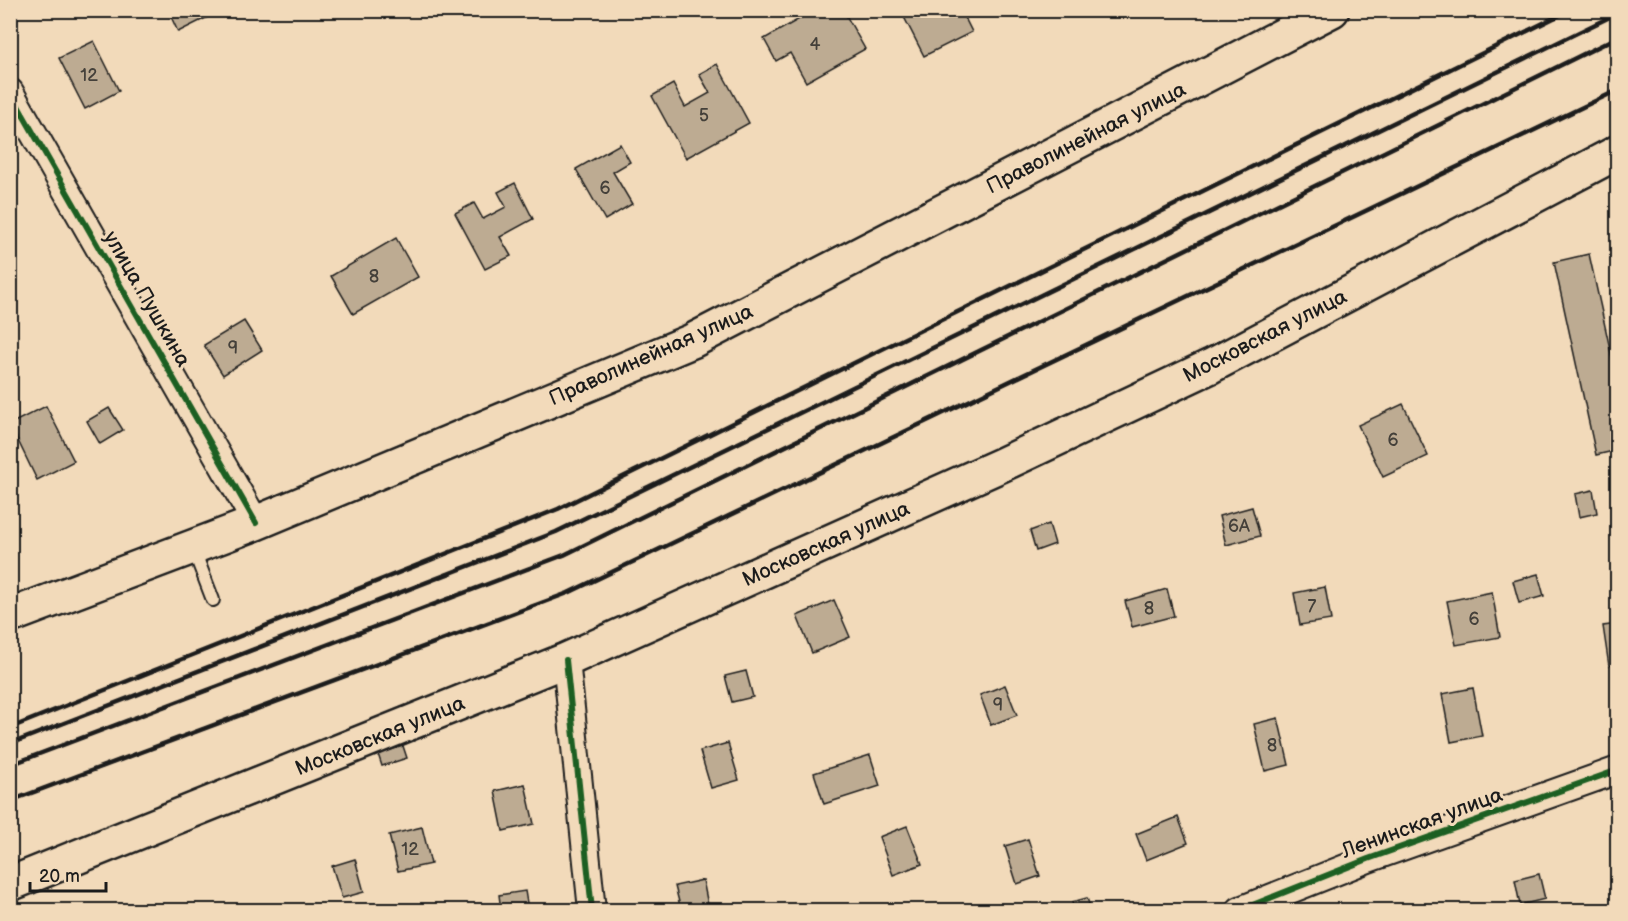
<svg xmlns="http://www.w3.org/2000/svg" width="1628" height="921" viewBox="0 0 1628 921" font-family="'Balsamiq Sans',sans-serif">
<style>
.building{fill:#bdab92;stroke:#1c1c1c;stroke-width:1.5}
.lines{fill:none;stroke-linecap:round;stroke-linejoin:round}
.service-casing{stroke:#1c1c1c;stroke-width:16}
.minor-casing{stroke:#1c1c1c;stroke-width:30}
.secondary-casing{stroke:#1c1c1c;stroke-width:38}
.service{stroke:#f2daba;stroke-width:12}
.minor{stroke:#f2daba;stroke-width:26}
.secondary{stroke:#f2daba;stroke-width:33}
.rail{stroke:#1c1c1c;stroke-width:4.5}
.cycleway-casing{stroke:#f2daba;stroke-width:10}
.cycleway{stroke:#1b5e20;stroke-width:6}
.labels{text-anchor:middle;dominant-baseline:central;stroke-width:6;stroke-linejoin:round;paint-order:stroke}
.number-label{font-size:18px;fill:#44403a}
.street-label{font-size:21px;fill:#1c1c1c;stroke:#f2daba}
</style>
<rect width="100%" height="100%" fill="#f2daba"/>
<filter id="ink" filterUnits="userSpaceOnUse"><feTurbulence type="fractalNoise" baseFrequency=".0167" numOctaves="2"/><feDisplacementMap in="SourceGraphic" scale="12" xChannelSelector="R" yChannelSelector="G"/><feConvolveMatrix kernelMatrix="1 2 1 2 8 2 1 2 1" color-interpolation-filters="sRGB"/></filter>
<g filter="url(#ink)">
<g class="building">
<polygon points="168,10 222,10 178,32"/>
<polygon points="815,10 843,10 865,49 806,82 790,53 776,61 764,39"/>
<polygon points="908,10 961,10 972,32 924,56 902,13"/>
<polygon points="94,41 119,91 85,109 59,58"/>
<polygon points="717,64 749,123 686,158 652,96 673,84 685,107 710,93 699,74"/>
<polygon points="620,144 630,162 613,172 632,204 605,220 576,169"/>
<polygon points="515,183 533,219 500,237 511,256 485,269 455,213 474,203 483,219 506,207 498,192"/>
<polygon points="396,238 418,277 353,314 331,276"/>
<polygon points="1589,254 1618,385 1618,450 1596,455 1554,262"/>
<polygon points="244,321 262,350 223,375 204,345"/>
<polygon points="1403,404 1428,456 1383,477 1358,425"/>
<polygon points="46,406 74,461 37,480 10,424"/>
<polygon points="109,408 123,430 100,444 87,421"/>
<polygon points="1593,490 1597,513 1579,517 1575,494"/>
<polygon points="1252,507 1260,536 1226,545 1219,516"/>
<polygon points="1049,524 1055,544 1036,551 1030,531"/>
<polygon points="1538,574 1544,596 1519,603 1513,581"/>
<polygon points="1325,587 1331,620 1300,625 1294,593"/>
<polygon points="1167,589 1174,616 1132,627 1125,601"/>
<polygon points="1492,592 1500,637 1456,645 1447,601"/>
<polygon points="834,600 850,637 812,653 797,616"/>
<polygon points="1618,624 1618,664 1609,666 1603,626"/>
<polygon points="746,671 753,697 732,702 725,676"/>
<polygon points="1005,685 1017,715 991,725 980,695"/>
<polygon points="1473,688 1482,736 1451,742 1442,694"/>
<polygon points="1278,718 1289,765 1265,771 1254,724"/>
<polygon points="728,743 739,780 711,788 700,751"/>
<polygon points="403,746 407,758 382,766 378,754"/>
<polygon points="870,755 880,786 824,804 814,773"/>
<polygon points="525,784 534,824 503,831 495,791"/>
<polygon points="1178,817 1188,843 1146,860 1136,834"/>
<polygon points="907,826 922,864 893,875 879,837"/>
<polygon points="422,827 431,864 398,871 389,835"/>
<polygon points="1028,839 1040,876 1017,884 1005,846"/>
<polygon points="355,859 364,892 342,898 332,866"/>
<polygon points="1539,874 1545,899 1520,905 1515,880"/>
<polygon points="703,880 709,910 681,910 675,886"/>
<polygon points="525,891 528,909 501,910 499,895"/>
<polygon points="1087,898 1091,910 1074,910 1072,902"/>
</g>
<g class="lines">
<defs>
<polyline id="service" points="193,548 213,600"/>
<g id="minor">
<polyline points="10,92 256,523"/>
<polyline points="566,660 592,910"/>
<polyline points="1240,910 1368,859 1618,770"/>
</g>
<g id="secondary">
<polyline points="10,616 256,523 692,341 1332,10"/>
<polyline points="10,884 566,660 1001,465 1211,366 1618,152"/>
</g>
</defs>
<use href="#service" class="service-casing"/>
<use href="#minor" class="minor-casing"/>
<use href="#secondary" class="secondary-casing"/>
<use href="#service" class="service"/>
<use href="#minor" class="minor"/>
<use href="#secondary" class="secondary"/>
<g class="rail">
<polyline points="10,728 558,509 1570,10"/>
<polyline points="10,744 556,532 1618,13"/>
<polyline points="10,765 564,555 1618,37"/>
<polyline points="10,801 568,593 1618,90"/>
</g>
<defs>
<g id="cycleway">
<polyline points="10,92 256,523"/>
<polyline points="566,660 592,910"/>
<polyline points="1240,910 1368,859 1618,770"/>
</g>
</defs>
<use href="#cycleway" class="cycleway-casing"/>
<use href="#cycleway" class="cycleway"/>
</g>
</g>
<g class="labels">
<g class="number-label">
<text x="815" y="44">4</text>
<text x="89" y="75">12</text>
<text x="704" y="115">5</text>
<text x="605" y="188">6</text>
<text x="374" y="276">8</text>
<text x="233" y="348">9</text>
<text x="1393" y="440">6</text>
<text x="1239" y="526">6А</text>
<text x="1312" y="606">7</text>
<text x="1149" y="608">8</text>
<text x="1474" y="619">6</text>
<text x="998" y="705">9</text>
<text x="1272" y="745">8</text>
<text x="410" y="849">12</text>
</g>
<g class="street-label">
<text transform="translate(1086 138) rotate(-27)">Праволинейная улица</text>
<text transform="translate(147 299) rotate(60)">улица Пушкина</text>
<text transform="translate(1265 336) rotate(-27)">Московская улица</text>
<text transform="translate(651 355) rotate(-24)">Праволинейная улица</text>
<text transform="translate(826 544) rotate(-24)">Московская улица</text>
<text transform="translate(380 736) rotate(-22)">Московская улица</text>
<text transform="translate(1422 823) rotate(-20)">Ленинская улица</text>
</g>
</g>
<rect width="1628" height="921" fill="none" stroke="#f2daba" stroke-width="36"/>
<rect x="18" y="18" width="1592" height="885" fill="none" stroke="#1c1c1c" stroke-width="2" filter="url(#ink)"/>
<path d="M30 882v9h76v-9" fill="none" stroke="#1c1c1c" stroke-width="3"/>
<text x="39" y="882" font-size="18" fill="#1c1c1c" stroke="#f2daba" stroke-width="4.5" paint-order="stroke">20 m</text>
</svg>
